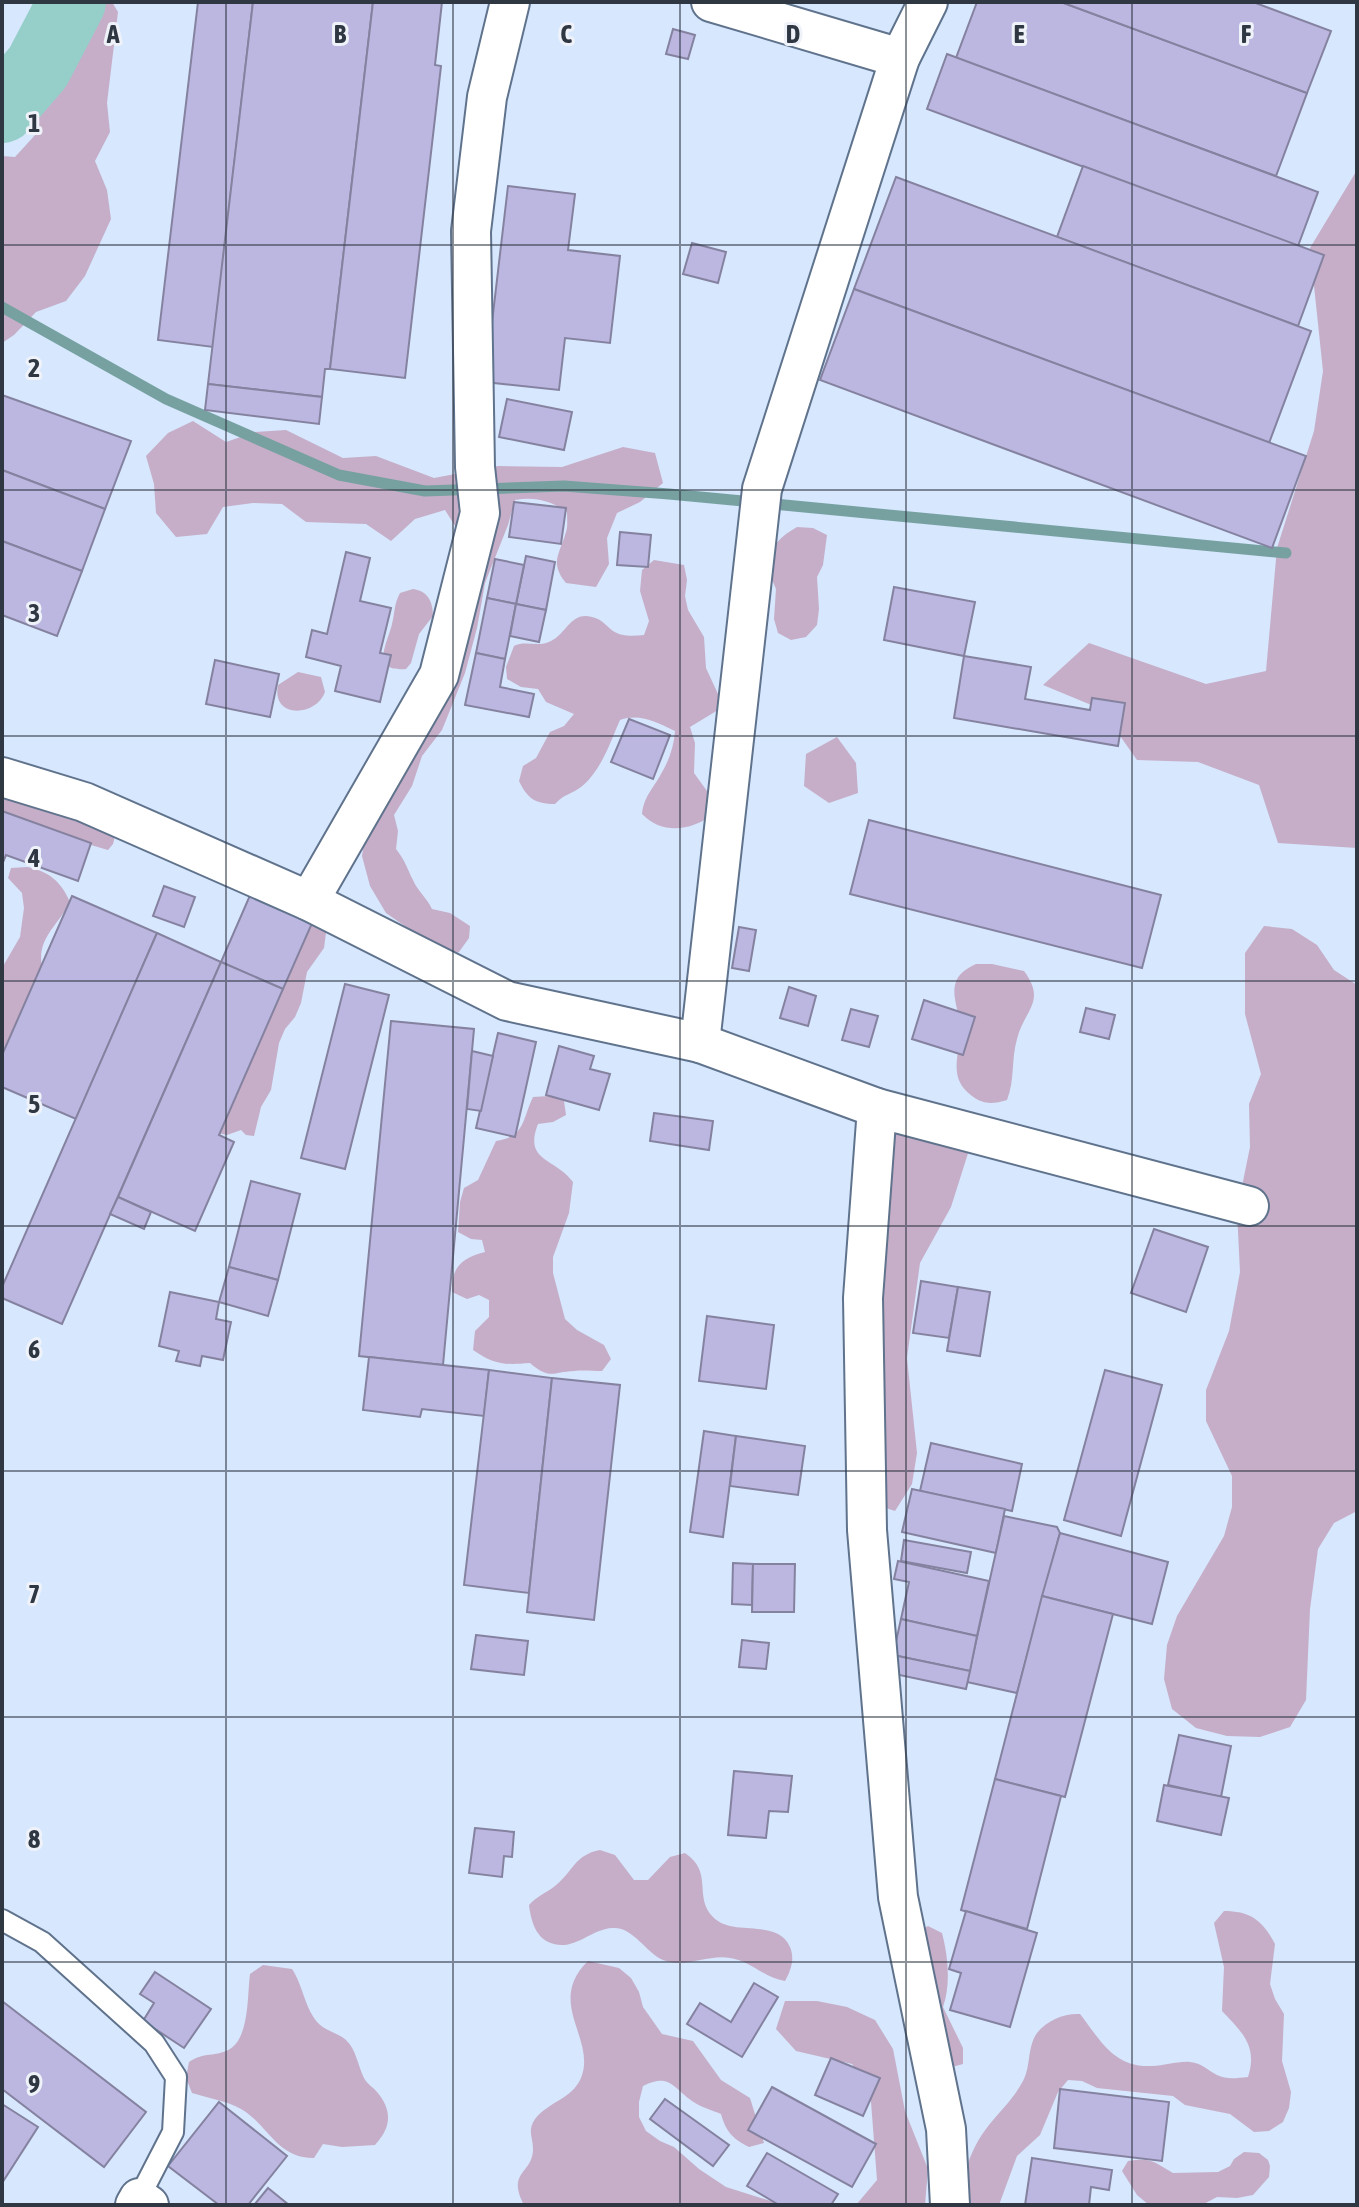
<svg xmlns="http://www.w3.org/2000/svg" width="1359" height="2207" viewBox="0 0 1359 2207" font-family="'Asap Condensed',sans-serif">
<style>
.green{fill:#c6aec8}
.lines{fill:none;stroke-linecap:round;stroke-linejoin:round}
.stream{stroke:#77a1a1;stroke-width:11}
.river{stroke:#96cec9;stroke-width:68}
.building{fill:#bbb7e0;stroke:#8582a0;stroke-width:2}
.lane-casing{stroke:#60738c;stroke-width:24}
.street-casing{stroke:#60738c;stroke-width:42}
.lane{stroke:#fff;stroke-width:20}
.street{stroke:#fff;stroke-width:38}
.grid{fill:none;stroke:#2f3743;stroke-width:2;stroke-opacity:0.55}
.grid-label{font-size:26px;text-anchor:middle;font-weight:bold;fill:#2f3743;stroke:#eff3f9;stroke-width:6;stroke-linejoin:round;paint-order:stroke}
</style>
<rect width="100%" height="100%" fill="#d6e7fe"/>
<g class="green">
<path d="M60 2H112L118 12 107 103 110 132 95 161 107 190 111 219 85 276 66 301 36 312 14 335 2 343V156L15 157 36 134C31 108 22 80 51 66 64 60 68 61 75 47L63 20Z"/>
<polygon points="1357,170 1357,848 1278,843 1259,785 1198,762 1137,760 1101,709 1043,685 1089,643 1206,684 1266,671 1277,548 1314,431 1323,371 1310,248"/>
<path d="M193 421 226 442 255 432 286 430 343 458 376 456 434 478 498 466 562 467 623 447 655 453 663 483 640 502 617 513 607 538 609 564 596 587 566 583C549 562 560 554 566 532 568 526 567 519 567 512 552 501 534 496 515 500L508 525 485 583 477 628 465 673 442 730 422 756 412 786 394 815 398 831 396 849C406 862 406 866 413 880 417 890 427 898 432 909L450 913 470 926 469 938 459 952 445 957 430 952 412 931 386 913 370 886 362 856 367 825 410 741 462 537 445 510 415 519 391 541 366 524 306 522 282 504 253 503 223 507 207 534 176 537 156 513 154 484 146 456 168 433Z"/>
<path d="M797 527 813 528 827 535 823 565 817 577 819 609 817 625 806 637 791 640 778 633 774 619 776 589 764 561C773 545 781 536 797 527Z"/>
<path d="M654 560 684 565 687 580 685 596 688 610 704 637 706 668 718 694V710L690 727 695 743 694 773 712 798 714 814C690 831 663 835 642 814 644 796 653 789 661 774 669 761 674 746 675 731 656 722 640 713 620 720 610 743 601 771 581 787 572 794 564 794 555 804 535 804 527 798 519 781L523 766 536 758 550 732 564 726 574 714 546 702 538 689 521 687 507 679 506 667 514 646C526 640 538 648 551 641 567 633 571 611 592 617 602 619 605 625 613 631 622 637 634 636 644 635L649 621 640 591 642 570Z"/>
<path d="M413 589C428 591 433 602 433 616L419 634 411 663 406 669C369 672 388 642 392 624 395 612 394 604 400 593Z"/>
<path d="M298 672 321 677 325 692C316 717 271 719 278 685Z"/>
<polygon points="837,737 856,763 858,793 829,803 804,786 806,754"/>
<polygon points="2,776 117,828 113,844 108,850 67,838 63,832 57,831 2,844"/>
<path d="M27 867C48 871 61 881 70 902 56 929 33 940 44 975L2 1072V968L20 937 24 908 22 893 8 878 11 868Z"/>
<polygon points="315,921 326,933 324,948 307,972 301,1003 295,1017 285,1029 279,1043 271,1090 261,1107 254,1136 246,1135 241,1130 227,1135 213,1132 301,925"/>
<polygon points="1264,926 1292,929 1317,945 1334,970 1357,985 1357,1511 1334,1523 1318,1549 1310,1609 1306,1700 1290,1727 1260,1737 1227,1736 1196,1728 1172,1709 1164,1679 1167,1645 1177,1616 1224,1536 1232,1507 1232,1476 1206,1421 1206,1390 1229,1331 1240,1272 1237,1211 1250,1147 1249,1104 1261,1074 1245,1014 1245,953"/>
<path d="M976 964H992L1024 971C1047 1002 1024 1010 1017 1039 1011 1060 1015 1080 1007 1100 993 1104 984 1105 972 1096 946 1077 961 1054 960 1028 960 1014 952 998 955 985 958 973 966 969 976 964Z"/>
<path d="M549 1096 564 1101 566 1115 553 1122 538 1124C523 1162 556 1158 573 1182L569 1213 553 1257V1273L565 1319 577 1330 604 1345 611 1359 602 1371C593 1371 583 1370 574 1371 552 1372 550 1380 530 1363 504 1365 495 1365 473 1350L475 1331 489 1317V1300L479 1295 467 1299 452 1292C451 1267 462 1258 485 1252L482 1240 471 1239 458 1232 460 1202 464 1188 478 1180 496 1141C525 1137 522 1120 533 1097Z"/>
<polygon points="899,1117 970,1147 951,1207 920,1263 907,1358 917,1453 912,1484 895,1511 865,1501 885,1144"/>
<path d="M600 1850 615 1855 634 1880H648L670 1857 685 1853C714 1872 693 1897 713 1917 733 1938 777 1917 790 1947 795 1959 791 1970 785 1981 764 1978 751 1961 730 1958 708 1954 684 1969 663 1960 645 1952 633 1926 612 1928 592 1929 575 1950 554 1944 536 1940 531 1921 529 1905 537 1896 546 1893 555 1886 574 1871 574 1855 600 1850Z"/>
<path d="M1224 1911C1251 1911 1263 1921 1275 1944L1270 1984 1275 1999 1284 2014 1282 2061 1291 2092 1289 2108 1283 2122 1269 2131 1254 2132 1230 2114 1185 2105 1173 2096 1097 2088 1082 2081 1068 2080 1058 2092 1040 2135 1017 2156 999 2205H956C963 2177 970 2148 989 2125 1001 2110 1014 2098 1023 2081 1031 2067 1027 2047 1037 2033 1047 2020 1065 2013 1080 2014 1101 2041 1114 2068 1152 2066 1164 2066 1178 2061 1190 2062 1202 2063 1207 2070 1217 2075 1227 2080 1237 2078 1248 2077 1258 2046 1242 2032 1222 2011L1224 1967 1214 1923Z"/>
<path d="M928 1926 942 1933C948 1956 951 1984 943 2007L963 2048V2064L948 2068 915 1934Z"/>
<path d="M588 1961 619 1968 631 1978 639 1992 643 2007 662 2034 693 2041 721 2080 750 2098 764 2143 749 2147C733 2139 726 2132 721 2114 712 2110 700 2107 692 2101 672 2087 670 2073 643 2086L639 2102V2117L646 2131 660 2141 674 2147 699 2169 726 2187 783 2205H524C506 2171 533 2174 533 2149 533 2137 527 2131 535 2119 548 2102 572 2099 581 2078 597 2039 545 2003 588 1961Z"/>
<path d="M263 1965 292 1969C303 1985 305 2010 319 2024 326 2031 338 2033 346 2040 356 2049 358 2066 364 2078 367 2084 373 2087 377 2092 393 2111 391 2128 375 2145L342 2147 323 2144 314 2158C276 2158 269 2125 241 2109 227 2101 208 2098 192 2093L186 2078 189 2062C204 2052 211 2057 226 2051 250 2042 247 1996 250 1974Z"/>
<polygon points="785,2001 817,2001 847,2007 875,2020 893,2049 905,2111 928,2169 925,2205 856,2205 877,2180 870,2089 852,2064 796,2051 776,2029"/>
<path d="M1244 2152 1259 2153 1268 2160 1270 2166 1269 2177 1253 2195 1237 2198 1217 2197 1202 2205H1149L1137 2195 1122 2171 1128 2161C1152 2157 1154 2162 1173 2173L1218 2172 1230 2166 1234 2159Z"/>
</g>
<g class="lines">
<polyline class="stream" points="2,307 166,399 339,475 425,491 564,486 669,494 1286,553"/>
<polyline class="river" points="2,109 38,67 72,2"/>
</g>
<g class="building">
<polygon points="198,2 253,2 213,347 158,340"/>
<polygon points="253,2 373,2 330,369 325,369 322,397 208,384"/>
<polygon points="373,2 442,2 435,65 441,66 405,378 330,369"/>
<polygon points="977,2 1061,2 1307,93 1276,176 956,58"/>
<polygon points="1061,2 1253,2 1331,31 1307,93"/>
<polygon points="673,29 695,35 688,59 666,54"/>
<polygon points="947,54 1318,192 1298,246 927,109"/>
<polygon points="1083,166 1324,255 1298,326 1057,237"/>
<polygon points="896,177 1311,331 1269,443 854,289"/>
<polygon points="508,186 575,194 568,250 620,256 610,343 565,338 559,390 485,382"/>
<polygon points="692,243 726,252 718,283 683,274"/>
<polygon points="854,289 1306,456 1272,548 820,380"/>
<polygon points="208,384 322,397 319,424 205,410"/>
<polygon points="2,395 131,441 105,509 2,470"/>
<polygon points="507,399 572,412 564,450 499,437"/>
<polygon points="2,470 105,509 82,571 2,541"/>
<polygon points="514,502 566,508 561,544 509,537"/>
<polygon points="620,532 651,535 648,567 617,565"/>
<polygon points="2,541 82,571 57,636 2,615"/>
<polygon points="346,552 370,558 360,601 391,608 380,653 391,655 380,702 335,691 341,666 306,657 312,630 327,634"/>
<polygon points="526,556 555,562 546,610 516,604"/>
<polygon points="495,559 524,565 516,604 487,598"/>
<polygon points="894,587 975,602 964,656 884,640"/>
<polygon points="487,598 516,604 505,659 476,653"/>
<polygon points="516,604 546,610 539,642 510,636"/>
<polygon points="476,653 505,659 500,687 534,694 529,717 465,705"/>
<polygon points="964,656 1031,667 1025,699 1090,710 1092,698 1125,703 1118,746 954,718"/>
<polygon points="215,660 279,674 270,717 206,704"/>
<polygon points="629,719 670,735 653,779 611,762"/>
<polygon points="2,811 91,843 78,881 6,855 2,865"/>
<polygon points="869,820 1161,895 1142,968 850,894"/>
<polygon points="164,886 195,897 184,927 153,916"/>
<polygon points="251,893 313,921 283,989 221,962"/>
<polygon points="72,896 157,933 76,1119 2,1087 2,1055"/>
<polygon points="739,927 756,930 749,971 732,968"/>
<polygon points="157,933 221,962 62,1324 2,1298 2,1287"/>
<polygon points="221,962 283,989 219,1135 234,1142 195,1231 118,1197"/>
<polygon points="345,984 389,995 345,1169 301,1158"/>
<polygon points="789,987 816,996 808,1026 780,1018"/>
<polygon points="924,1000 975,1017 963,1055 912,1039"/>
<polygon points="1086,1008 1115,1015 1109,1039 1080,1032"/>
<polygon points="851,1009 878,1016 869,1047 842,1040"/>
<polygon points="391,1021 474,1029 443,1365 359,1356"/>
<polygon points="498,1033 536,1042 515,1137 476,1128"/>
<polygon points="559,1046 594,1056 590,1069 610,1074 599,1110 546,1095"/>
<polygon points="472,1051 493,1056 481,1111 467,1109"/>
<polygon points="654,1113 713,1121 709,1150 650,1141"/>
<polygon points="251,1181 300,1194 278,1280 229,1267"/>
<polygon points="118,1197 151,1212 144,1229 110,1214"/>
<polygon points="1154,1229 1208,1247 1186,1312 1131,1293"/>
<polygon points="229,1267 278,1280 268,1316 219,1302"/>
<polygon points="921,1281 958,1287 949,1338 913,1333"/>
<polygon points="958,1287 990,1292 980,1356 947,1351"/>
<polygon points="170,1292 219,1302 216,1319 231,1322 223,1360 202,1356 200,1366 176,1361 179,1351 159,1346"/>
<polygon points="707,1316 774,1325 766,1389 699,1381"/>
<polygon points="369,1357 489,1370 484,1416 422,1409 420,1417 363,1410"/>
<polygon points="489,1370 552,1378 529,1593 464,1585"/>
<polygon points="1105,1370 1162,1385 1121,1536 1064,1520"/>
<polygon points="552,1378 620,1385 594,1620 527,1612"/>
<polygon points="704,1431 736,1436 723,1537 690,1532"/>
<polygon points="736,1436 805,1446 798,1495 730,1486"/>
<polygon points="931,1443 1022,1464 1012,1511 920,1491"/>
<polygon points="912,1489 1005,1509 996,1553 902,1532"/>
<polygon points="1004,1516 1057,1527 1060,1533 1017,1693 967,1682"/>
<polygon points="1060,1533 1168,1562 1152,1624 1042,1596"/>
<polygon points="904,1540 971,1552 967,1573 901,1561"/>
<polygon points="898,1561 989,1581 977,1636 901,1619 909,1582 894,1579"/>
<polygon points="733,1563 753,1564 752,1605 732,1604"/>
<polygon points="753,1564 795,1564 794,1612 752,1612"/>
<polygon points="1042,1596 1113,1614 1065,1797 995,1779"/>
<polygon points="901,1619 977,1636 970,1671 893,1655"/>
<polygon points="476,1635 528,1641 524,1675 471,1669"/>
<polygon points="742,1640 769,1643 766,1669 739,1667"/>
<polygon points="893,1655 970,1671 966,1689 890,1673"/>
<polygon points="1179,1735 1231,1746 1221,1797 1168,1785"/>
<polygon points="734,1771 792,1776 788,1812 769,1811 766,1838 728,1835"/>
<polygon points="995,1779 1061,1796 1027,1929 961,1910"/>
<polygon points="1164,1785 1229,1798 1221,1835 1157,1821"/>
<polygon points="475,1828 514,1832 512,1857 504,1856 502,1877 469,1873"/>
<polygon points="966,1911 1037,1933 1010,2027 950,2010 961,1973 949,1969"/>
<polygon points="155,1972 211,2009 184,2048 143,2021 154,2003 140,1994"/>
<polygon points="754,1983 778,1997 742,2057 687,2024 700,2003 731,2022"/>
<polygon points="2,2001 146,2112 104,2167 2,2089"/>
<polygon points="831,2058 880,2078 863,2116 815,2095"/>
<polygon points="772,2087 876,2144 852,2187 748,2130"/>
<polygon points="1060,2089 1169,2102 1162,2161 1054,2148"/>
<polygon points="665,2099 729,2145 713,2166 650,2119"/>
<polygon points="219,2102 287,2156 248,2205 219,2205 168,2166"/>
<polygon points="2,2104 38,2127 2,2183"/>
<polygon points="767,2153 838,2194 831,2205 779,2205 747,2186"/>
<polygon points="1032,2158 1112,2170 1109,2190 1091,2187 1089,2205 1025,2205"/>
<polygon points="268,2188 289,2205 254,2205"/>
</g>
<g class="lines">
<defs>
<polyline id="lane" points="2,1920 42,1942 154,2043 176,2077 173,2132 139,2198"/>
<g id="street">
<polyline points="711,2 900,58"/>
<polyline points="2,777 84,802 309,901 507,1001 700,1043 877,1108 1249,1206"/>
<polyline points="309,901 439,675 480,513 475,467 471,231 487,97 510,2"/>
<polyline points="700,1043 762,489 900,58 928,2"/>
<polyline points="877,1108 863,1298 867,1530 898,1897 946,2129 950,2205"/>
<polyline points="135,2205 139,2198 149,2205"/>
</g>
</defs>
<use href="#lane" class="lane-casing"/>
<use href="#street" class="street-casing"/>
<use href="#lane" class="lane"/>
<use href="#street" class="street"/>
</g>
<path class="grid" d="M226 2V2205M453 2V2205M680 2V2205M906 2V2205M1132 2V2205M2 245H1357M2 490H1357M2 736H1357M2 981H1357M2 1226H1357M2 1471H1357M2 1717H1357M2 1962H1357"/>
<g class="grid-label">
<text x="113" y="43">A</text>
<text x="340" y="43">B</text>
<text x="566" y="43">C</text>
<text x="793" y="43">D</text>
<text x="1019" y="43">E</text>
<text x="1246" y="43">F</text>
<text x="34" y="132">1</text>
<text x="34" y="377">2</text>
<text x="34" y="622">3</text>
<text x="34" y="867">4</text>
<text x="34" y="1113">5</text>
<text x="34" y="1358">6</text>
<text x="34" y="1603">7</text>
<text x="34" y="1848">8</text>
<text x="34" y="2093">9</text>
</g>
<rect width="1359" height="2207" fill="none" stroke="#2f3743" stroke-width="8"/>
</svg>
